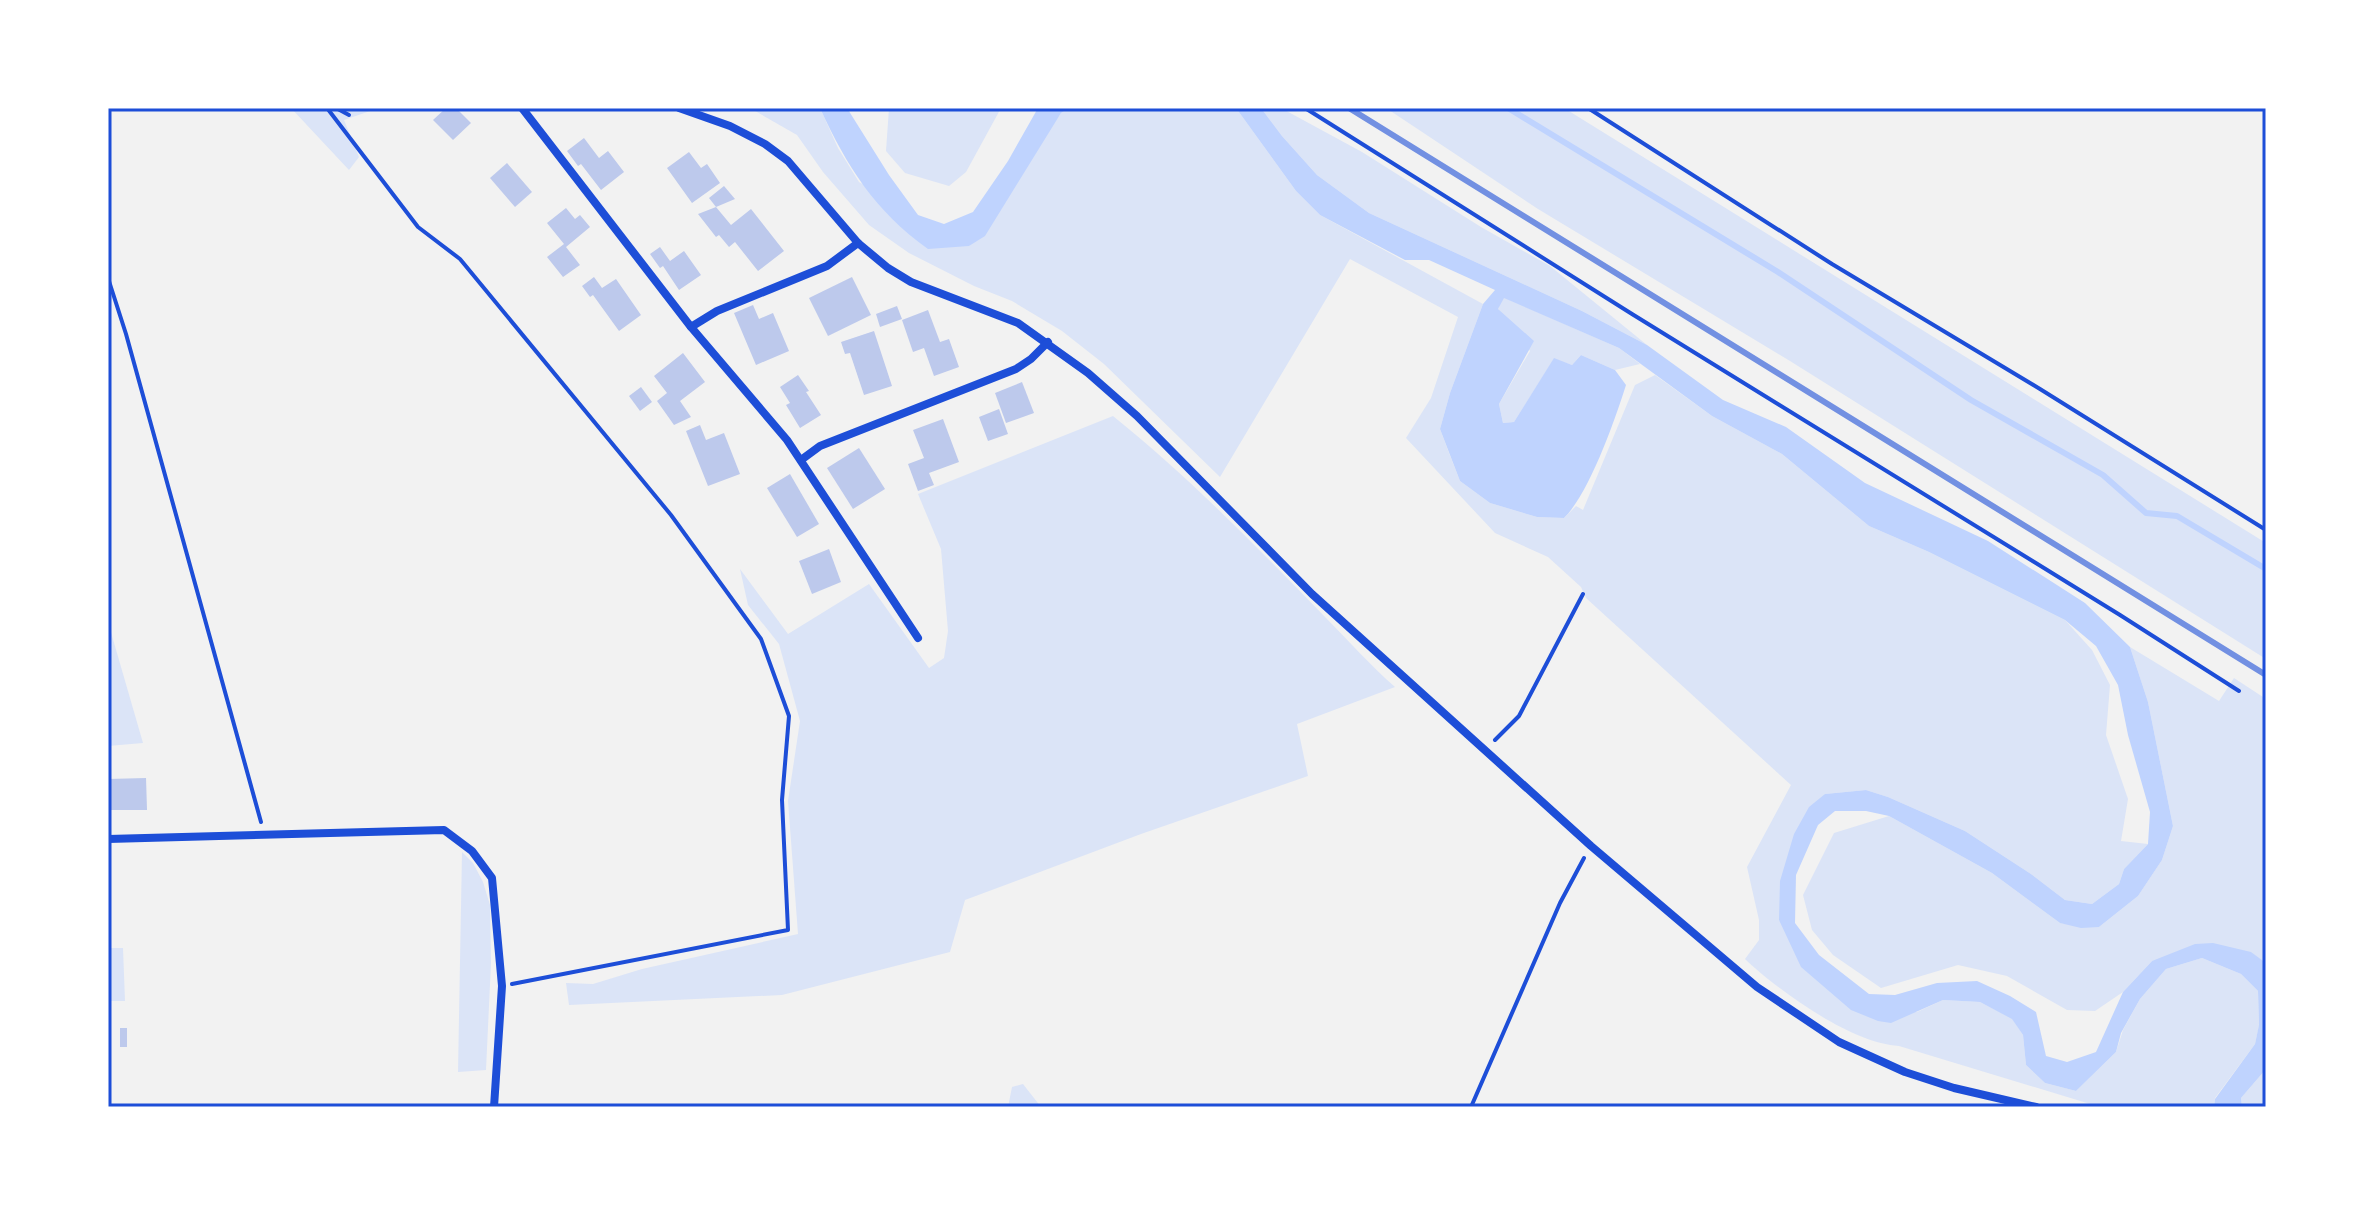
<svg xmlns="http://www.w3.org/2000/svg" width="2374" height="1215" viewBox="0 0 2374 1215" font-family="Roboto,sans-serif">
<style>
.green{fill:#dbe4f7}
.water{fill:#bfd3fe}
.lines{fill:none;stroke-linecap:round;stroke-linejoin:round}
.stream{stroke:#bfd3fe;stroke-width:6}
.building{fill:#bdc9ec}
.path{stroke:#1d4ed8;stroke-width:4}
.minor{stroke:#1d4ed8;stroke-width:8}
.rail{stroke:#7290e2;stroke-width:6}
.neatline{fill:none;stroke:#1d4ed8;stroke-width:3}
</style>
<rect width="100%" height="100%" fill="#f2f2f2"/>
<g class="green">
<polygon points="291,108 376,109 344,120 359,157 349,170"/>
<path d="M750 108H820L838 148 859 182 969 246 1061 113 1069 108H1236L1296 191 1320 215 1483 304 1450 393 1440 429 1449 453 1460 481 1490 503 1537 517 1564 518 1576 506 1583 510 1635 385 1655 375 1712 416 1782 454 1869 526 1929 552 2065 620 2092 650 2110 685 2106 735 2128 799 2121 841 2148 844 2124 869 2119 884 2092 904 2065 900 2031 874 1965 831 1888 797 1866 790 1825 794 1779 920 1852 1010 1917 1012 1943 1000 1980 1002 2012 1018 2023 1035 2026 1065 2045 1083 2076 1091 2116 1052 2123 1030 2140 999 2166 969 2202 958 2241 974 2258 991 2259 1026 2255 1044 2215 1098 2214 1107H2100L1899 1046C1851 1043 1780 992 1745 959L1759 940V920L1747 867 1791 785 1586 598 1581 587 1548 557 1495 533 1406 438 1431 398 1458 317 1350 259 1220 477 1104 364 1062 331 1012 301 974 286 909 253 869 225 823 172 797 135Z"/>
<polygon points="889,108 1001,108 966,172 949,186 905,173 886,151"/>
<polygon points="1261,108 1281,108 1362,152 1481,227 1550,266 1647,345 1582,311 1369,213 1317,175 1282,136"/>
<polygon points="1386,108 1564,108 2266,543 2266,659 1790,361 1538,209"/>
<polygon points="1503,297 1619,348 1640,364 1615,370 1581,355 1572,365 1554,359 1514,422 1503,423 1499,404 1530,351 1498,309"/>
<path d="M1113 416C1189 477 1258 548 1326 618 1349 641 1370 665 1395 687L1297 724 1308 776 1141 834 965 900 950 952 782 995 569 1005 566 983 593 984 642 969 798 934 788 801 800 721 779 644 748 605 740 569 788 634 869 584 929 668 944 658 948 631 941 549 918 494Z"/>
<polygon points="108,622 143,743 108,746"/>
<polygon points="2130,647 2219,701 2234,678 2266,699 2266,963 2250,952 2152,961 2123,992 2095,1011 2067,1010 2007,976 1958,965 1881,988 1833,955 1812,930 1803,895 1834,833 1889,816 1992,873 2060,923 2099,927 2138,896 2162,860 2173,826 2148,702"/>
<polygon points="462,852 473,863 483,882 490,905 491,963 486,1070 458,1072"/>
<polygon points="108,948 123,948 125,1001 108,1001"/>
<polygon points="2266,1069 2266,1107 2242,1107 2241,1098"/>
<polygon points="1023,1084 1041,1107 1008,1107 1012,1087"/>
</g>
<g class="water">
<path d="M820 108H847L889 175 918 215 944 224 973 212 1008 161 1038 108H1069L1061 113 985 236 969 246 928 249C875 211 847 167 820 108Z"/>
<path d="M1236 108H1261L1282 136 1317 175 1369 213 1582 311 1647 345 1723 400 1786 427 1865 483 1988 541 2085 603 2130 647 2148 702 2173 826 2162 860 2138 896 2099 927 2081 928 2060 923 1992 873 1889 816 1866 811H1835L1818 825 1796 875 1795 923 1819 955 1869 994 1895 995 1937 983 1977 981 2010 996 2036 1012 2046 1056 2067 1062 2096 1052 2123 992 2152 961 2195 944 2213 943 2251 952 2266 963V1069L2241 1098 2242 1107H2214L2215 1099 2255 1044 2259 1025 2258 991 2241 974 2202 958 2166 969 2140 999 2121 1033 2116 1052 2076 1091 2045 1083 2026 1065 2023 1035 2012 1019 1980 1002 1943 1000 1891 1023 1878 1021 1851 1010 1801 967 1779 920 1780 881 1794 834 1809 807 1825 794 1866 790 1888 797 1965 831 2031 874 2065 900 2092 904 2119 884 2124 869 2148 844 2150 812 2128 735 2118 685 2096 646 2065 620 1929 552 1869 526 1782 454 1712 416 1619 348 1504 298 1498 309 1534 341 1499 404 1503 423 1514 422 1554 358 1572 365 1581 355 1615 370 1626 385C1615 420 1589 494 1564 518L1537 517 1490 503 1460 481 1440 429 1450 393 1483 304 1495 290 1429 260H1405L1320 215 1296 191Z"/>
</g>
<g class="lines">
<polyline class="stream" points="1508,108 1778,272 1971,400 2103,475 2146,513 2177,516 2266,569"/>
</g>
<g class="building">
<polygon points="446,108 456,108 471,123 453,140 433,120"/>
<polygon points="584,138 599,158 608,151 624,172 601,190 581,164 578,166 567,151"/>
<polygon points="689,152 701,168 707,164 720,183 692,203 667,168"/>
<polygon points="507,163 532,192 515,207 490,178"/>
<polygon points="724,186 735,199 716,207 709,198"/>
<polygon points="716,207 731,225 751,209 784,251 758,271 735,242 729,247 719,235 716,237 698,214"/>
<polygon points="566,208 575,219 580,215 590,227 566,247 580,265 563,277 547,257 564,244 547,223"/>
<polygon points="660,247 670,261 684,251 701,275 679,290 663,266 660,268 650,254"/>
<polygon points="594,277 602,288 616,279 641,315 619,331 593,295 590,297 582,286"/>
<polygon points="852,277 871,315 828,336 809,298"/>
<polygon points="753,305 759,319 773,313 789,351 756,365 734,313"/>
<polygon points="897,306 902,319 880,327 876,314"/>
<polygon points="928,310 940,342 949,339 959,367 934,376 924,348 913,352 902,320"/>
<polygon points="874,331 892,386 864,395 850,353 845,354 841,342"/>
<polygon points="683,353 705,382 680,401 691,417 674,425 657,401 667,393 654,376"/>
<polygon points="798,375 809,391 806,392 821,415 800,428 786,405 790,403 780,387"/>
<polygon points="1022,382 1034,413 1006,423 995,393"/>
<polygon points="641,387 652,402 640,411 629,396"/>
<polygon points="999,409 1008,434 988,441 979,417"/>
<polygon points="943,419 959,462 929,473 934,485 918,491 908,464 924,458 913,430"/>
<polygon points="700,425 706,440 724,433 740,474 708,486 686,431"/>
<polygon points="859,448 885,489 853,509 827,468"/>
<polygon points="790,474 819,524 797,537 767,488"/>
<polygon points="829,549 841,582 812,594 799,561"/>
<polygon points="146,778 147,810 108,810 108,779"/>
<rect x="120" y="1028" width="7" height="19"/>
</g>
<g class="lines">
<g class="path">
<polyline points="327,108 418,227 460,259 671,515 761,639 789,716 782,800 788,930 512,984"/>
<polyline points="336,108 349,115"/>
<polyline points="1305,108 1632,314 2120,615 2239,691"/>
<polyline points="1588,108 1832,264 2040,389 2266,530"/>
<polyline points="108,278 126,334 261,822"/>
<polyline points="1495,740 1519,716 1583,594"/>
<polyline points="1471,1107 1560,903 1584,858"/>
</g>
<g class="minor">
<polyline points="522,108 691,327 787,440 918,638"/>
<polyline points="679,108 730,126 765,144 788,161 858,243 888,268 911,282 1018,323 1088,373 1137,416 1312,594 1591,846 1757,987 1839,1042 1905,1072 1954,1088 2036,1107"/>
<polyline points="691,327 717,311 827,266 858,243"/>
<polyline points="801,460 820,446 1016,369 1031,359 1048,342"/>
<polyline points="108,839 444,830 472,851 492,878 502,986 494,1107"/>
</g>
<polyline class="rail" points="1349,108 2266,675"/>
</g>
<rect width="2374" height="1215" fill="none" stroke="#ffffff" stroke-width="220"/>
<rect x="110" y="110" width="2154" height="995" class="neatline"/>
</svg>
